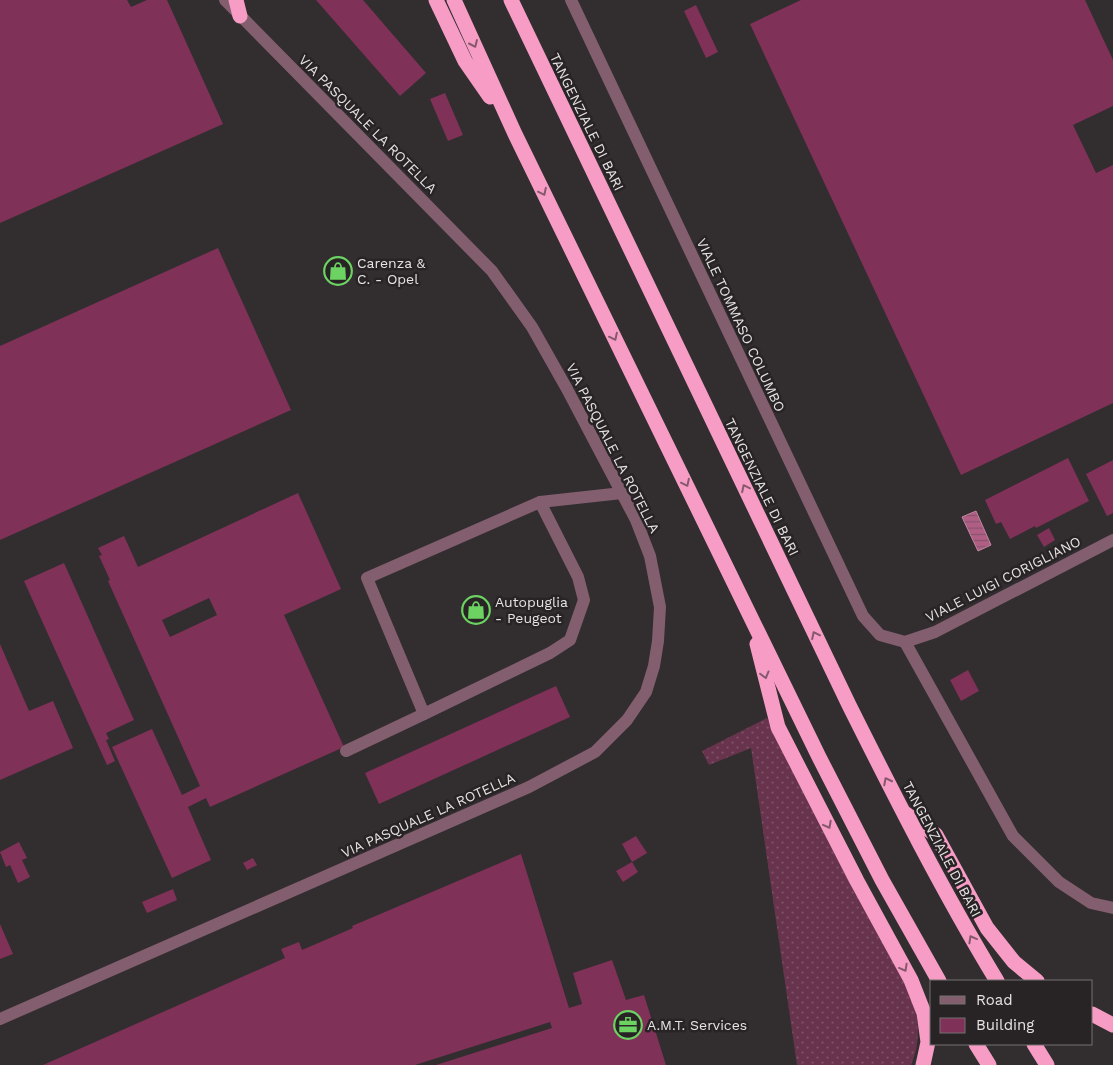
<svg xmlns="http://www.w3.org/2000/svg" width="1113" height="1065" viewBox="0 0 1113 1065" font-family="'Work Sans',sans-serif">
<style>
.grass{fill:url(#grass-dots)}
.water{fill:url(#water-rules);stroke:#c186a2}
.building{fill:#803158;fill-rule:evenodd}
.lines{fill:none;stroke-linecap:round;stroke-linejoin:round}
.minor{stroke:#835e6e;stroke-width:12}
.highway{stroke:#f79cc5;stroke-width:15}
.oneway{stroke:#85596d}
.labels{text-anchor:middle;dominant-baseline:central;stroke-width:5;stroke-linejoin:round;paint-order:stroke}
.street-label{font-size:14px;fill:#e6e3e4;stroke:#282325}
.poi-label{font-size:14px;fill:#e6e3e4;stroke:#282325;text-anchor:start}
</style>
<defs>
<pattern id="grass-dots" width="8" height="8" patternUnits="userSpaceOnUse" patternTransform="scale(1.25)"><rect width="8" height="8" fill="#68344d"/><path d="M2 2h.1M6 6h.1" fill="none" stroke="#7e5166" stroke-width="1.8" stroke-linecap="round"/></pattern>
<pattern id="water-rules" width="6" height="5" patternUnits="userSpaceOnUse" patternTransform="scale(1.25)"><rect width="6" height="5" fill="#b15e85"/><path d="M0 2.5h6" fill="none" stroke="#86546b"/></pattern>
</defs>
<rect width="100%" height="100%" fill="#322d2f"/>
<path class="grass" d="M767 718 912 996C919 1020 921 1042 911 1065H797L751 748 709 765 702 751Z"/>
<polygon class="water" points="976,511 991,545 978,551 962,517"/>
<g class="building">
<polygon points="0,0 127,0 131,7 147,0 167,0 223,124 0,223"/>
<polygon points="316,0 363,0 426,73 400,96"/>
<polygon points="801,0 1085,0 1113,60 1113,106 1073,125 1096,173 1113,165 1113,403 961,475 750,24"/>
<polygon points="696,5 718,52 706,58 684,11"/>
<polygon points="445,93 463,135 448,141 430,99"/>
<polygon points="218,248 291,410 0,540 0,346"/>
<polygon points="1068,458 1089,501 1036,528 1035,526 1010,539 1001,522 996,524 985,500"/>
<polygon points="1113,460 1113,513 1107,516 1086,474"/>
<path d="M298 493 341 589 284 615 344 747 210 807 206 798 188 807 211 860 172 878 112 747 152 729 182 795 200 786 108 581 110 580 99 556 102 555 98 548 124 536 138 567ZM209 598 217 615 170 637 162 620Z"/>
<polygon points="1049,528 1055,540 1044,547 1037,535"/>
<polygon points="64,563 134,720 106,733 109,739 106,740 115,761 107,765 24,581"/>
<polygon points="0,644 29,711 53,701 73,748 0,780"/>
<polygon points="968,670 979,691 961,701 950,680"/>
<polygon points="556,686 570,717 379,804 365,773"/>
<polygon points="636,836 647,853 632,862 622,844"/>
<polygon points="19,842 27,858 22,860 30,877 18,883 10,865 6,867 0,852"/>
<polygon points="521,854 569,1008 582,1004 573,973 612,960 626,1000 644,995 666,1065 436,1065 552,1028 550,1022 415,1065 43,1065 285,958 281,949 299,942 302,950 353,928 352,926"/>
<polygon points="253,858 257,865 247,870 243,863"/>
<polygon points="632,862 638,872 623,882 616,871"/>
<polygon points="173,889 177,900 147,913 142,902"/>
<polygon points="0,924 13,954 0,959"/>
</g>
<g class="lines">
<g class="minor">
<polyline points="571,0 863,616 880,635 905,642"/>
<polyline points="905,642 1013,836 1059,882 1091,903 1113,908"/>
<polyline points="905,642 935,632 1113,540"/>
<polyline points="424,714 550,653 570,640 584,600 578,577 540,502"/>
<polyline points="346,751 424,714 367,578 540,502 622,493"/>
<polyline points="0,1019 529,787 595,752 627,720 646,692 654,666 658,641 660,607 650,556 636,520 567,389 532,327 492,271 225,0"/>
</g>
<g class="highway">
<polyline points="236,0 240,16"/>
<polyline points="436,0 465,61 490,97"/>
<polyline points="454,0 515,134 819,757 882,880 939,981"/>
<path d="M511 0 849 705C896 799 943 892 997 981"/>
<polyline points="757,644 778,727 857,881 911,980 924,1013 928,1042 923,1065"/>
<polyline points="906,814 936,835 987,928 1014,962 1037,981"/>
<polyline points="1092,1014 1113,1025"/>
<polyline points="976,1044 989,1065"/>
<polyline points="1034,1044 1047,1065"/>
</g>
</g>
<defs><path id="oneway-chevron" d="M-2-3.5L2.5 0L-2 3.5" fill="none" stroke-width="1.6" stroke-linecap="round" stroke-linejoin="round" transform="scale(1.25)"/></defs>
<g class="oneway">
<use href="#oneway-chevron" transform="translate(474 44) rotate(66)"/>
<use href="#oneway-chevron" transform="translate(543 192) rotate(64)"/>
<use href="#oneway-chevron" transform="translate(614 337) rotate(64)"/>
<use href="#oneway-chevron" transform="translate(686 483) rotate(64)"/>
<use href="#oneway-chevron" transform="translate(745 488) rotate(-116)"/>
<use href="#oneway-chevron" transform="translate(815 635) rotate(-116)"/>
<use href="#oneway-chevron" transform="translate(765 675) rotate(75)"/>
<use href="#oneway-chevron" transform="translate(887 781) rotate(-117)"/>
<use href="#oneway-chevron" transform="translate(828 825) rotate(62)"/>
<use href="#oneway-chevron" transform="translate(972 939) rotate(-119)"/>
<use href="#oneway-chevron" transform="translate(904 968) rotate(61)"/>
</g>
<defs>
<symbol id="shop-ring" viewBox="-11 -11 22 22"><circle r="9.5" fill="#282325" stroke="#6cd362" stroke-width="1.5"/><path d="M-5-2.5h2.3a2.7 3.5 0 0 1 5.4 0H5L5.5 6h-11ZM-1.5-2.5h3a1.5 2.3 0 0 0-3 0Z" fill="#6cd362"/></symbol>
<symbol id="office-ring" viewBox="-11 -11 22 22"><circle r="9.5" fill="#282325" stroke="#6cd362" stroke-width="1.5"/><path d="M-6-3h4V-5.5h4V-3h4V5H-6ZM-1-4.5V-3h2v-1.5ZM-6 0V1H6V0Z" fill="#6cd362"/></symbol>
</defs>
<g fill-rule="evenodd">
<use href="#shop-ring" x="322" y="255" width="32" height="32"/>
<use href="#shop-ring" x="460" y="594" width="32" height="32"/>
<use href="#office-ring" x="612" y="1009" width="32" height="32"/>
</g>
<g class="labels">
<g class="street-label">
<text transform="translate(587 122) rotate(64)">TANGENZIALE DI BARI</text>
<text transform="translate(368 124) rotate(45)">VIA PASQUALE LA ROTELLA</text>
<text transform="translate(741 325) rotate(65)">VIALE TOMMASO COLUMBO</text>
<text transform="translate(613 448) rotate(63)">VIA PASQUALE LA ROTELLA</text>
<text transform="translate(762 487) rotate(64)">TANGENZIALE DI BARI</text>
<text transform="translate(1003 579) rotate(-27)">VIALE LUIGI CORIGLIANO</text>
<text transform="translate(428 815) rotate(-24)">VIA PASQUALE LA ROTELLA</text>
<text transform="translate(942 849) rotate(62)">TANGENZIALE DI BARI</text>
</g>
<g class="poi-label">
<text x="357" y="263">Carenza &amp;<tspan x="357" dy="16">C. - Opel</tspan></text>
<text x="495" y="602">Autopuglia<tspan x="495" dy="16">- Peugeot</tspan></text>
<text x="647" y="1025">A.M.T. Services</text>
</g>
</g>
<rect x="930" y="980" width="162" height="65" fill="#282325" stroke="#747071"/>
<rect x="940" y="996" width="25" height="8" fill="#835e6e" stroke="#747071"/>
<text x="976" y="1005" font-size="15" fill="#e6e3e4">Road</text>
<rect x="940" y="1018" width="25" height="15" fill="#803158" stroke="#747071"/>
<text x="976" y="1030" font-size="15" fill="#e6e3e4">Building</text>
</svg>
